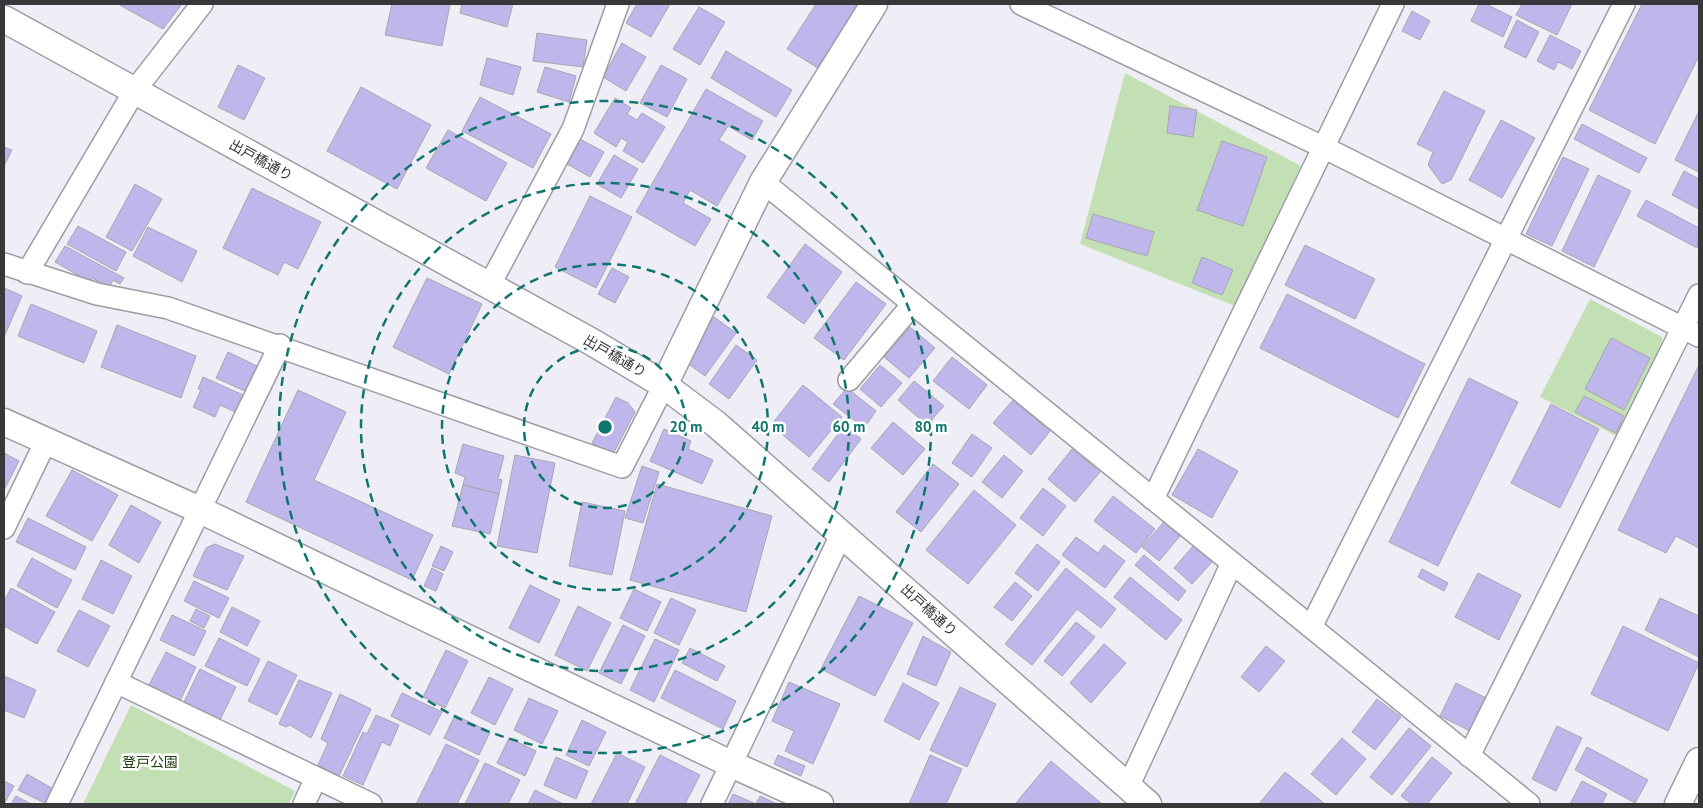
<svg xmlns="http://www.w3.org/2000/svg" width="1703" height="808" viewBox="0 0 1703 808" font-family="'PT Sans','Noto Sans JP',sans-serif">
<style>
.green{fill:#c3e0b5}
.building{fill:#bfb7eb;stroke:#a7a6af}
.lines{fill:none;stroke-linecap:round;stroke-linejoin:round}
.minor-casing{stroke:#9d9ca5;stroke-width:24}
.tertiary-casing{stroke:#9d9ca5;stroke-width:29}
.minor{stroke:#fff;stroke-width:21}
.tertiary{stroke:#fff;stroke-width:26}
.ring{fill:none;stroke:#0f766e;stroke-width:2.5;stroke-dasharray:9 6}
.labels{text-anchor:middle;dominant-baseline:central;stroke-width:5;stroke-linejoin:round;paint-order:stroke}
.street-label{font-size:14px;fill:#38383b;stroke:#fff}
.park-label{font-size:14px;fill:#213f0e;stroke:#fff}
.centre{fill:#0f766e;stroke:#fff;stroke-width:2.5}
.ring-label{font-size:15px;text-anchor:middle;font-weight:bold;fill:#0f766e;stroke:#fff;stroke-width:5;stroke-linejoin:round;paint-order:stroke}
</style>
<rect width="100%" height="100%" fill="#efeef7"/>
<g class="green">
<polygon points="1125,73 1301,166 1235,306 1080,244"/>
<polygon points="1590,299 1662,337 1662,346 1620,438 1540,397"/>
<polygon points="131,705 295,791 289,804 83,804"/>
</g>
<g class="building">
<polygon points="118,4 182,4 163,29"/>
<polygon points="392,4 450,4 442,46 385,35"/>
<polygon points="462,4 513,4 507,27 460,13"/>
<polygon points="637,4 670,4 651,37 626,23"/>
<polygon points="816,4 858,4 818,68 787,49"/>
<polygon points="1479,4 1486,4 1512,17 1503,37 1471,21"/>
<polygon points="1522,4 1572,4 1557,35 1516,15"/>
<polygon points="1642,4 1699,4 1699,56 1655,144 1589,110"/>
<polygon points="699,7 725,22 700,65 673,49"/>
<polygon points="1412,11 1430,21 1420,40 1402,31"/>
<polygon points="1517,20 1539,32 1526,58 1504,47"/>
<polygon points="537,33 587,40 583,67 533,61"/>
<polygon points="1550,35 1581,51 1572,69 1558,62 1554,70 1537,61"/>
<polygon points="622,43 646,57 626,91 603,77"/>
<polygon points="726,51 792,90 776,117 711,78"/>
<polygon points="487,58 521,67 513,95 480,85"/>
<polygon points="238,65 265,78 244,120 218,107"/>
<polygon points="661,65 687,79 667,117 640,103"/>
<polygon points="545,67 576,76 569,102 537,92"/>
<polygon points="361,87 431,125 397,189 327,151"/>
<polygon points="706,89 763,121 752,140 728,126 719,140 746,156 717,206 690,190 683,203 711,219 695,246 636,212"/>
<polygon points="1444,91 1485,111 1451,180 1442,184 1428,165 1433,152 1417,144"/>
<polygon points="480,97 551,134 533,168 462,131"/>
<polygon points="615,98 631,108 627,114 637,120 642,113 665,127 643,163 623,151 628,142 621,138 616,147 594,133"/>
<polygon points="1170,106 1197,110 1193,137 1167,133"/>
<polygon points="1699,111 1699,172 1675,160"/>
<polygon points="1501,120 1535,138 1502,198 1469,180"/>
<polygon points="1582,124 1647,158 1639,173 1574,139"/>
<polygon points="448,130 507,163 486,201 426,168"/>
<polygon points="580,139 604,152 590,177 567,164"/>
<polygon points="1222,141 1267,157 1243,226 1197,210"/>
<polygon points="4,147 12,150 4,166"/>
<polygon points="614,155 638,169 621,198 597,184"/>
<polygon points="1563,157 1589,169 1552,246 1526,234"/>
<polygon points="1684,171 1699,179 1699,209 1672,195"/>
<polygon points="1598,175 1631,191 1594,267 1562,251"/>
<polygon points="135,184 162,199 132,251 106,237"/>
<polygon points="252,188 321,222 298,269 284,262 278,275 223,248"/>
<polygon points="590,196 632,217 596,288 555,267"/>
<polygon points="1646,200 1699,228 1697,248 1637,216"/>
<polygon points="1093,214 1154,232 1147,256 1086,238"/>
<polygon points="78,226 126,252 116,271 67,244"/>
<polygon points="148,227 197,251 182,282 133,256"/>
<polygon points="805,244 842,272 804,324 767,297"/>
<polygon points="1305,245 1375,279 1355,319 1285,285"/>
<polygon points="65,246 124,278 120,284 113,280 109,288 92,278 90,282 55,262"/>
<polygon points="1202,257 1233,270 1222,295 1192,283"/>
<polygon points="612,268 629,277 615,303 598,294"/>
<polygon points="427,278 482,304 449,374 393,347"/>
<polygon points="856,282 886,304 844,360 814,338"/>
<polygon points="4,288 22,296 4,337"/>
<polygon points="1287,294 1425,364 1398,418 1260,348"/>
<polygon points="31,304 97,331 84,363 18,336"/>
<polygon points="714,317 736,333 705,376 683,360"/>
<polygon points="117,325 196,356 181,398 101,367"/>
<polygon points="910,327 935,348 909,378 884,357"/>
<polygon points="1611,338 1650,358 1624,410 1585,389"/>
<polygon points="736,345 757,360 729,399 709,384"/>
<polygon points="228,352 259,367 247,392 216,378"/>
<polygon points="952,357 987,385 969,409 933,381"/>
<polygon points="880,365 902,383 881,407 860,389"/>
<polygon points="1699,365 1699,548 1676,536 1666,553 1618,530"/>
<polygon points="203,377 243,395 235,412 220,405 215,417 193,407 201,390 198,389"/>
<polygon points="1469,378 1518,402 1438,566 1389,542"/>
<polygon points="914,381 944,406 927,425 898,400"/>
<polygon points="803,385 842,417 809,457 771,425"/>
<polygon points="847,388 876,411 864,428 833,404"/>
<polygon points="298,390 346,412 314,480 433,535 412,580 246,502"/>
<polygon points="1584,396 1624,416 1616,433 1575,412"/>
<polygon points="616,397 628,403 635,412 613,454 592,443"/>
<polygon points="1013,400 1050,431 1031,455 993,423"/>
<polygon points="1551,404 1599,429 1560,508 1511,483"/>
<polygon points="893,422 925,449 903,475 871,448"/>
<polygon points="844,426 861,439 829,482 812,469"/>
<polygon points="664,429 691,441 688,449 713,460 702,484 650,461"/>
<polygon points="972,434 992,448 972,477 952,463"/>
<polygon points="463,444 504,456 498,479 502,480 499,494 463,485 465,477 455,473"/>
<polygon points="1072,449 1100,472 1075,502 1048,479"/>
<polygon points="1198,449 1238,471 1212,518 1172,495"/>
<polygon points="4,453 19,461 4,490"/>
<polygon points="515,455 555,463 537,553 497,546"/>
<polygon points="1004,455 1023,471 1002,498 982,482"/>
<polygon points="933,464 959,484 921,532 896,512"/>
<polygon points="642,466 659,472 643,523 625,518"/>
<polygon points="72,470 118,495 92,541 46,516"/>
<polygon points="657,484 772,516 746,612 630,580"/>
<polygon points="463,485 499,494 490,534 452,526"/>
<polygon points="1043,488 1066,506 1043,536 1020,518"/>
<polygon points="974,490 1016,525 968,584 926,550"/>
<polygon points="1113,496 1155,529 1136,553 1094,521"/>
<polygon points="582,502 625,511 612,575 569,566"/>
<polygon points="131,505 161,522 139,563 109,545"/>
<polygon points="28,518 86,547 75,570 16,542"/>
<polygon points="1164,522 1180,536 1159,561 1142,547"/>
<polygon points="1076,537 1098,553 1104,545 1125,561 1105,588 1062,555"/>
<polygon points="215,544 244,556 227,590 193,576 206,548"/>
<polygon points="1037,544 1060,562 1038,591 1015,573"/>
<polygon points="1194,545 1212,562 1192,584 1174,568"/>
<polygon points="441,546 453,552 444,571 432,566"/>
<polygon points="1144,555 1186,591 1178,601 1135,565"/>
<polygon points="32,558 72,580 57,608 17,586"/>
<polygon points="101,560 132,576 113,614 82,599"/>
<polygon points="432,568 443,574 436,591 424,586"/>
<polygon points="1066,568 1116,609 1101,628 1077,609 1032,665 1005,644"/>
<polygon points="1422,569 1448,583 1444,591 1418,577"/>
<polygon points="1478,573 1521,595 1499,640 1455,617"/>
<polygon points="1130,577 1182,620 1166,640 1114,597"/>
<polygon points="194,581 229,598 219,618 184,601"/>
<polygon points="1015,582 1032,596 1012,621 994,607"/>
<polygon points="530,585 560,600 539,643 509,628"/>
<polygon points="11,588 55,612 37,644 4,626 4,601"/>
<polygon points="634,589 661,602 647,631 620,618"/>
<polygon points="859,596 913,623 875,696 821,669"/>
<polygon points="671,598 696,610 679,645 654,633"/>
<polygon points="1660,598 1699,616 1699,657 1645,630"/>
<polygon points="578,606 611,623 587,671 555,655"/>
<polygon points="232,607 260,621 247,646 220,632"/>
<polygon points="196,609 210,616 204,628 190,621"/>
<polygon points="79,610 110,626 88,667 57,651"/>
<polygon points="172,615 206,631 194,656 160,640"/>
<polygon points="1076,622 1095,637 1062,676 1044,661"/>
<polygon points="623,625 645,636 621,684 599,673"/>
<polygon points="1623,626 1699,663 1668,731 1591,694"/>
<polygon points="923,636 951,652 936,686 907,674"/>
<polygon points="219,638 260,659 247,686 205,666"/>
<polygon points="655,639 679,650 654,702 630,690"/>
<polygon points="1104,644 1126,663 1091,703 1070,683"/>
<polygon points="1266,646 1285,661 1259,692 1241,677"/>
<polygon points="690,648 725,666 717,681 682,663"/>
<polygon points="446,650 468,661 445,708 423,697"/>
<polygon points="166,652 196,667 180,701 149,685"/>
<polygon points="268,661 297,675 277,715 248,701"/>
<polygon points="200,669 236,687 219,722 183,704"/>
<polygon points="675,670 736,701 723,729 661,698"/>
<polygon points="4,676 36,690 24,718 4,710"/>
<polygon points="489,677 513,689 495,725 471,713"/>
<polygon points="299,680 332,693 311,738 290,725 286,727 279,724"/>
<polygon points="789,682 840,704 813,764 785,751 794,731 772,721"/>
<polygon points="903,683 939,703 919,740 884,721"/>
<polygon points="1456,683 1490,700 1474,733 1440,716"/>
<polygon points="960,687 996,704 967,767 930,750"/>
<polygon points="402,693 442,712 430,735 391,716"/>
<polygon points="340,694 371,709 339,776 318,765 328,743 321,739"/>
<polygon points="529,698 558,711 542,744 514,730"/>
<polygon points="1377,699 1401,717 1375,750 1352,732"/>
<polygon points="376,715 399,725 390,746 382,742 363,785 343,776 363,732 367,734"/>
<polygon points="455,715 490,732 479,755 444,738"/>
<polygon points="582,720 606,732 589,766 566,755"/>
<polygon points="1557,726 1582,738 1556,791 1532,779"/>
<polygon points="1409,728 1431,746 1392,795 1370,777"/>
<polygon points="509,738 536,751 525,776 497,763"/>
<polygon points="1342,738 1366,759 1336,795 1311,774"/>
<polygon points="446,744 479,760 457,804 416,804"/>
<polygon points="1587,747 1648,780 1635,803 1575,770"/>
<polygon points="617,753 645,767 627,804 591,804"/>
<polygon points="660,755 700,775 685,804 635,804"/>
<polygon points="778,755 805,766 801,776 774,764"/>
<polygon points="930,755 962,769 946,804 909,804"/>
<polygon points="556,757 588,771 576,799 544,785"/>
<polygon points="1432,757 1452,773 1427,804 1412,804 1401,796"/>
<polygon points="1051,761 1102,804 1015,804"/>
<polygon points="485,763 520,780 508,804 465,804"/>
<polygon points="1285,772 1325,804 1259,804"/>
<polygon points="27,774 55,790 47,804 18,790"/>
<polygon points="4,781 14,786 4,804"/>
<polygon points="1582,781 1607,794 1602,804 1570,804"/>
<polygon points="535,790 563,804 528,804"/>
<polygon points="733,794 756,804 760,796 775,803 774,804 728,804"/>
<polygon points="16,796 31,804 11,804"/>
</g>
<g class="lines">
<defs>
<g id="minor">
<polyline points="1021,4 1323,147 1699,336"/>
<polyline points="763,182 1529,804"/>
<polyline points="4,264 97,294 168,308 622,467 664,385"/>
<polyline points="27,273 135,90 202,4"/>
<polyline points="489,286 573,129 618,4"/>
<polyline points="849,380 913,304"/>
<polyline points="1153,499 1393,4"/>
<polyline points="4,528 46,441"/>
<polyline points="1311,627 1624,4"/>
<polyline points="116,682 371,804"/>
<polyline points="1469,756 1699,295"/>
<polyline points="1128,787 1232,563"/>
<polyline points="57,804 280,345"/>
<polyline points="304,804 316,778"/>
<polyline points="712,804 842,533"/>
</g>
<g id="tertiary">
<polyline points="4,19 592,342 664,385 716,424 1148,804"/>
<polyline points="664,385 763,182 874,4"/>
<polyline points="4,422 200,510 731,764 820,804"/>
<polyline points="1678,804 1699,761"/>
</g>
</defs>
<use href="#minor" class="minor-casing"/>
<use href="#tertiary" class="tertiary-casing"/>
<use href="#minor" class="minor"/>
<use href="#tertiary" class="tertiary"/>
</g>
<g class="ring">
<circle cx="605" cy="427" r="81"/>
<circle cx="605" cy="427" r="163"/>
<circle cx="605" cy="427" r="244"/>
<circle cx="605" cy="427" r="326"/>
</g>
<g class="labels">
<g class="street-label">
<text transform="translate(261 160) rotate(29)">出戸橋通り</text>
<text transform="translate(615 356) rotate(30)">出戸橋通り</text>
<text transform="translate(929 610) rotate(42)">出戸橋通り</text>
</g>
<g class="park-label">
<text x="150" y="762">登戸公園</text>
</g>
</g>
<circle cx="605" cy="427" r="8" class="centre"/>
<g class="ring-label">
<text x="686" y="432">20 m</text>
<text x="768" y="432">40 m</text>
<text x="849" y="432">60 m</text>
<text x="931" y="432">80 m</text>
</g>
<rect width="1703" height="808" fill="none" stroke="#38383b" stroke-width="10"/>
</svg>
